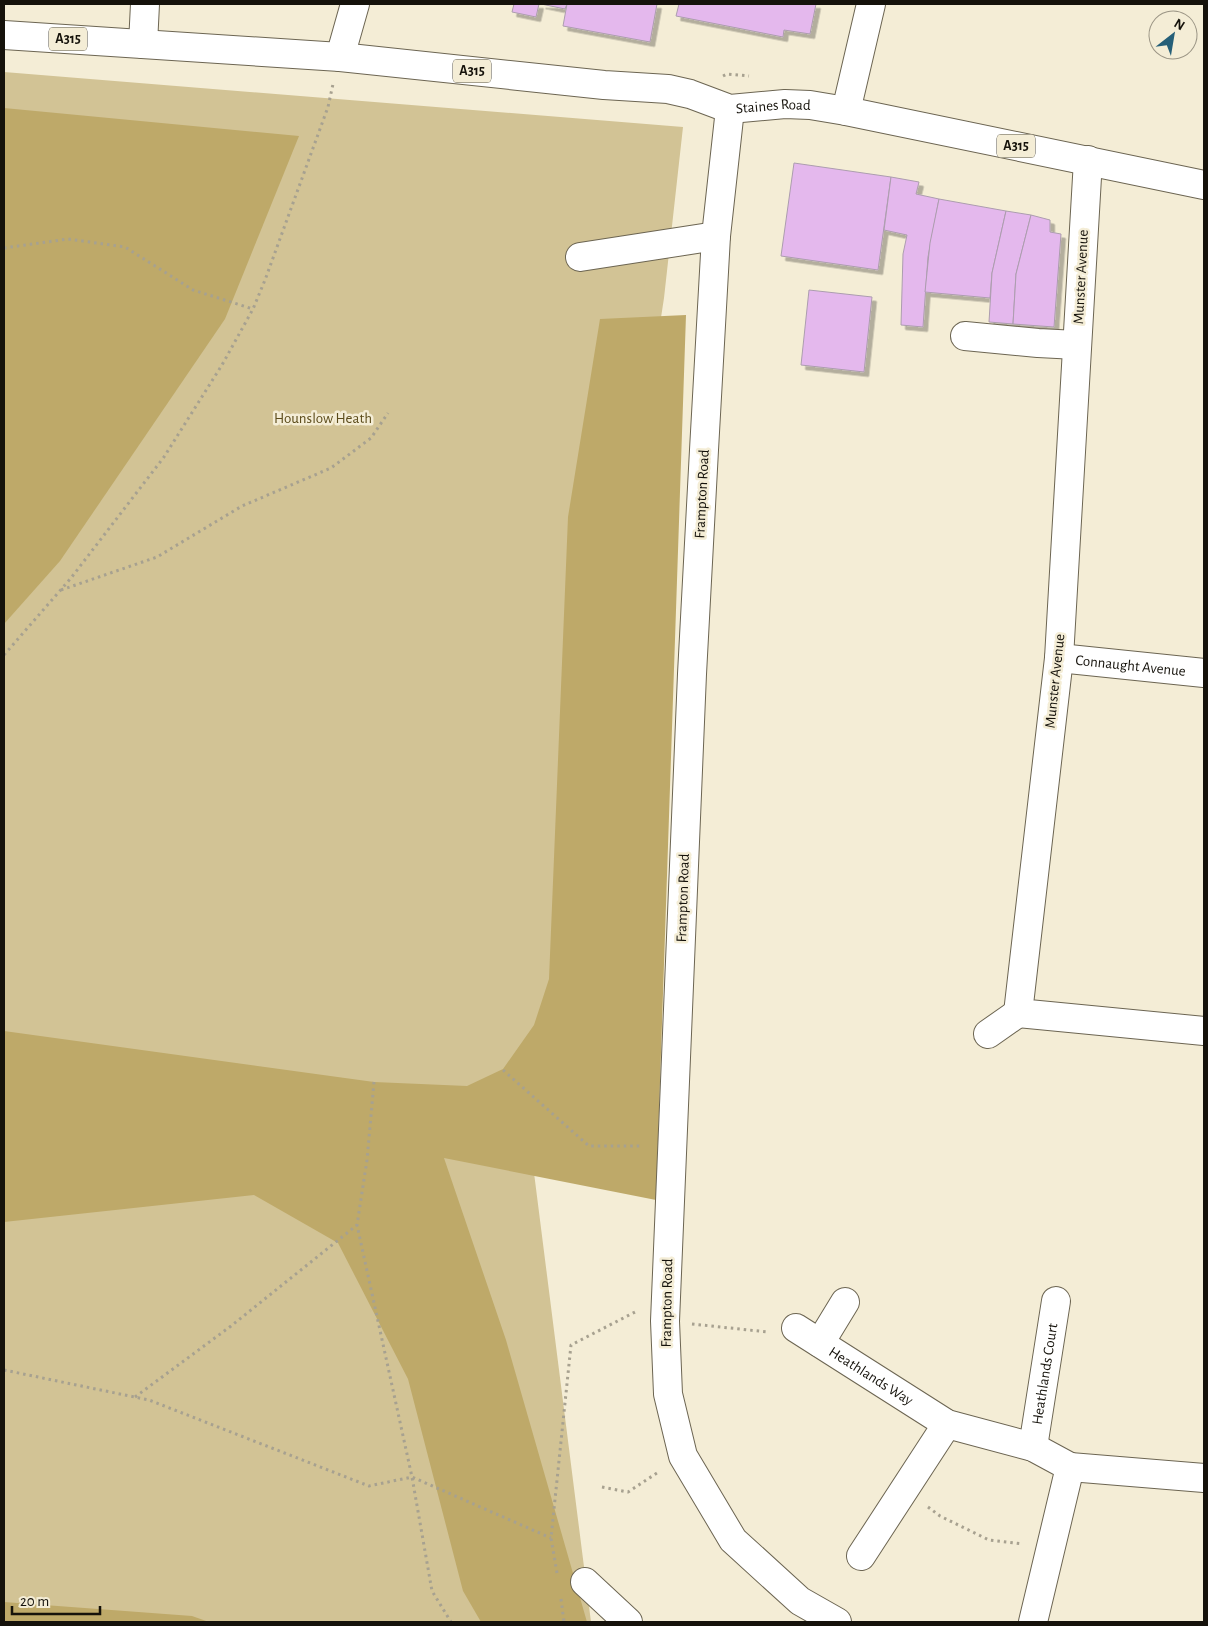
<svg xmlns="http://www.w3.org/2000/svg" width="1208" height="1626" viewBox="0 0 1208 1626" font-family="'Alegreya Sans',sans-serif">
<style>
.green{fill:#d2c395}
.forest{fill:#bea969}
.building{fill:#e4b8ed;stroke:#ac9dae;filter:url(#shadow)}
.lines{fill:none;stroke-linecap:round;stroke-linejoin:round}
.minor-casing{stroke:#6c6552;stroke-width:30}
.major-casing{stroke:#6c6552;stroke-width:30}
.path{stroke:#a7a190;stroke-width:3;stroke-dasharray:2.5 4;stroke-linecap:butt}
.minor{stroke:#fff;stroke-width:28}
.major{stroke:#fff;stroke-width:28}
.labels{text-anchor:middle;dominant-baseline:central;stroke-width:5;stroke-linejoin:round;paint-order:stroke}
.shield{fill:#f4edd6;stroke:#585448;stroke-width:1}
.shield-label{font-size:14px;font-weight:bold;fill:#15120b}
.street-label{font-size:15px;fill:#15120b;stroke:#f4edd6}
.park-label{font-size:15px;fill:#5b4b1a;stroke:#f4edd6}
</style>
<defs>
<filter id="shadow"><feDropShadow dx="4.5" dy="4.5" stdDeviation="0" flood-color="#0004"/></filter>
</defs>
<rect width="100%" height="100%" fill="#f4edd6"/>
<polygon class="green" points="4,72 683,127 664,298 532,1157 591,1622 4,1622"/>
<g class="forest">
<polygon points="4,108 299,136 225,319 60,561 4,624"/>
<polygon points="686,315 656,1200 444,1158 506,1340 587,1622 481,1622 463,1591 408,1379 338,1243 254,1195 4,1222 4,1031 374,1082 467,1086 503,1069 534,1025 549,979 568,517 600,319"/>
<polygon points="4,1602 192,1616 209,1622 4,1622"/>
</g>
<g class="building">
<polygon points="514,4 539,4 536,17 512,12"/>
<polygon points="541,4 567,4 565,9"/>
<polygon points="567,4 657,4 650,42 563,26"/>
<polygon points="679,4 816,4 810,34 784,30 783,37 676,16"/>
<polygon points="794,163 891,177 878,270 781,256"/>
<polygon points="891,177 919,182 916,194 939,199 928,257 923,327 901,325 903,254 907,235 884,230"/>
<polygon points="939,199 1006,211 992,273 990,298 925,292 930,243"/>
<polygon points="1006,211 1031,215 1016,274 1013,324 989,322 992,273"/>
<polygon points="1031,215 1050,220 1050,232 1061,234 1054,327 1013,324 1016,274"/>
<polygon points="809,290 872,297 864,372 801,365"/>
</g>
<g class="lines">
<defs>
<g id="minor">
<polyline points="143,44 145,4"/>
<polyline points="340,57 355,4"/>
<polyline points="730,109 716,236 704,450 692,674 665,1321 668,1394 683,1456 733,1540 800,1601 837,1622"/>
<polyline points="846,111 871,4"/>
<polyline points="1088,160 1059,658 1018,1013 1204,1031"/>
<polyline points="580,257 716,236"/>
<polyline points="965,336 1038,343 1077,345"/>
<path id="s1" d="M1059 658 1204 673"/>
<polyline points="988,1034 1018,1013"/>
<path id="s2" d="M796 1328 947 1424 1033 1447 1070 1467 1033 1622"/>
<polyline points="820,1343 845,1302"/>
<path id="s3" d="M1033 1447 1056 1301"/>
<polyline points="1070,1467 1204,1478"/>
<polyline points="861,1556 947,1424"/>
<polyline points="585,1582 628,1622"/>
</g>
<g id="major">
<path id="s4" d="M4 35 340 57 604 85 668 89 690 94 730 109 785 104 810 105 846 111 1204 185"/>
</g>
</defs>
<use href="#minor" class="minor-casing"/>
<use href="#major" class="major-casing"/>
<g class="path">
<polyline points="723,76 727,74 749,76"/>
<polyline points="4,248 68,239 125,247 193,290 253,309"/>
<polyline points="61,590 157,557 242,506 331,468 371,438 388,413"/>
<polyline points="4,655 71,578 164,457 222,365 253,309 265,280 328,107 333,84"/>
<polyline points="503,1070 589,1146 643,1146"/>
<polyline points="374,1082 367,1160 357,1225 412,1477 432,1591 451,1622"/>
<polyline points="692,1324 768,1332"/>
<polyline points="4,1370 149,1400 369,1486 412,1477 551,1538"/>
<polyline points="135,1397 231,1326 357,1225"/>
<polyline points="602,1487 628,1492 660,1471"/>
<polyline points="928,1507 940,1516 989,1540 1023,1544"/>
<polyline points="557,1573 551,1538 571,1345 637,1311"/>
<polyline points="561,1599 564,1622"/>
</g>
<use href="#minor" class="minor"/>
<use href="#major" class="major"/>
</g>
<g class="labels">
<g class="shield">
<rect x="49" y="27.5" width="38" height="23" rx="4"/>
<rect x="453" y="59.5" width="38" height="23" rx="4"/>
<rect x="997" y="134.5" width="38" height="23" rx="4"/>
</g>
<g class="shield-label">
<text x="68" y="39">A315</text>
<text x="472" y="71">A315</text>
<text x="1016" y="146">A315</text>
</g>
<g class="street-label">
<text stroke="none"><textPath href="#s4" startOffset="775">Staines Road</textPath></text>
<text transform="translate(1081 277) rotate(-87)">Munster Avenue</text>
<text transform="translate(702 494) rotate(-87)">Frampton Road</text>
<text stroke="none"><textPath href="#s1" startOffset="72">Connaught Avenue</textPath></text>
<text transform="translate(1055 681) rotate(-84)">Munster Avenue</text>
<text transform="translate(683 898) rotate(-88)">Frampton Road</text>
<text transform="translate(667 1303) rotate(-89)">Frampton Road</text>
<text stroke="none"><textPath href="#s3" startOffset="74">Heathlands Court</textPath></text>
<text stroke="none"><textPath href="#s2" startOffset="89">Heathlands Way</textPath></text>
</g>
<g class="park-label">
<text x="323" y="418">Hounslow Heath</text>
</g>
</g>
<rect width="1208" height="1626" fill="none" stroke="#15120b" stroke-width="10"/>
<g transform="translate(1173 35) rotate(31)"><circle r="24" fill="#f4edd6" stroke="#9b9585"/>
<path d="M0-4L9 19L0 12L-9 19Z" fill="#255f78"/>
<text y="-8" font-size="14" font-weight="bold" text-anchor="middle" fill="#15120b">N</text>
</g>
<path d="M12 1606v8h88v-8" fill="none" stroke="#15120b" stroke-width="2.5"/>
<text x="20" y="1606" font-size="15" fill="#15120b" stroke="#f4edd6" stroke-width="4" paint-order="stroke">20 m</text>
</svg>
